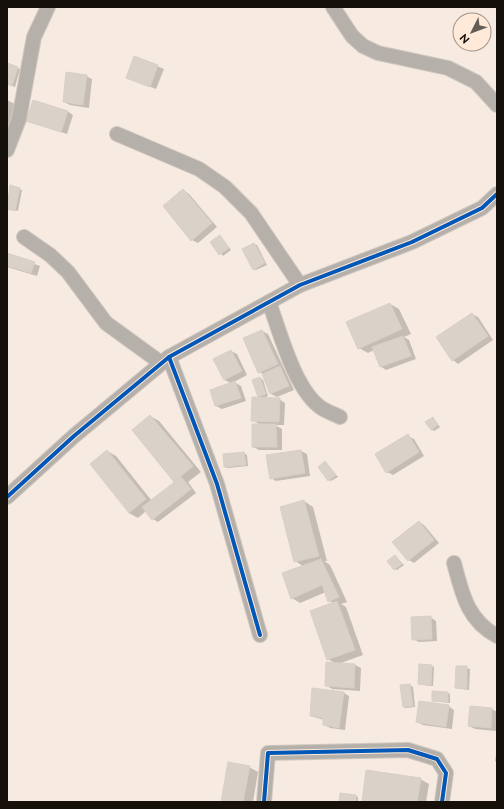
<svg xmlns="http://www.w3.org/2000/svg" width="504" height="809" viewBox="0 0 504 809" font-family="Raleway,sans-serif">
<style>
.shadow{fill:#0003}
.building{fill:#dad1c8;stroke:#d8cfc8}
.lines{fill:none;stroke-linecap:round;stroke-linejoin:round}
.minor-casing{stroke:#d1c8c0;stroke-width:16}
.minor{stroke:#b6b0ab;stroke-width:14}
.cycleway-casing{stroke:#ffead9;stroke-width:6}
.cycleway{stroke:#0057b8;stroke-width:4}
</style>
<rect width="100%" height="100%" fill="#f7ebe1"/>
<g class="shadow">
<polygon points="135,57 164,69 156,89 133,80"/>
<polygon points="7,65 20,69 15,87 7,84"/>
<polygon points="86,76 92,79 89,108 70,105 64,102"/>
<polygon points="7,100 15,104 8,131 7,131"/>
<polygon points="67,111 73,115 67,134 27,121"/>
<polygon points="10,187 22,190 18,211 7,208"/>
<polygon points="183,190 189,194 217,227 198,243 192,240"/>
<polygon points="220,236 231,250 223,256 212,242"/>
<polygon points="254,244 257,245 267,265 256,270 253,269"/>
<polygon points="7,255 40,266 37,276 7,267"/>
<polygon points="390,304 399,309 411,334 404,337 409,340 416,359 386,370 380,366 374,350 368,353 359,348"/>
<polygon points="472,314 478,317 493,340 458,364 453,360"/>
<polygon points="262,331 268,334 294,390 277,397 271,394 263,374 259,372"/>
<polygon points="231,351 237,354 247,375 234,382 241,386 246,401 222,409 216,406 232,384 225,380 214,360"/>
<polygon points="260,378 263,380 268,396 262,398 259,396"/>
<polygon points="279,399 285,403 284,425 275,425 282,429 282,450 259,450 253,447 261,425 252,420"/>
<polygon points="150,416 159,421 201,472 188,482 196,493 158,522 153,519 146,511 138,518 129,513 107,451 116,456 152,501 177,482 175,481"/>
<polygon points="433,418 440,427 434,431 431,429"/>
<polygon points="408,436 414,439 424,456 393,475 387,472"/>
<polygon points="301,451 307,454 310,476 276,481 271,478"/>
<polygon points="244,453 247,455 248,466 228,468 225,467"/>
<polygon points="325,463 338,477 331,481 329,480"/>
<polygon points="304,501 313,507 327,561 324,561 330,565 347,602 341,604 346,607 363,655 338,664 355,665 361,668 360,691 332,689 326,685 336,664 328,659 334,603 329,601 326,592 300,603 292,598 303,566 295,561"/>
<polygon points="419,522 424,525 439,543 414,563 409,560"/>
<polygon points="395,556 404,565 397,570 394,569"/>
<polygon points="430,617 436,621 437,641 419,642 413,639"/>
<polygon points="431,666 434,667 433,686 422,685 419,684"/>
<polygon points="457,667 470,669 469,690 456,688"/>
<polygon points="410,685 413,687 415,707 406,708 404,707"/>
<polygon points="344,693 349,696 345,730 330,728 324,724 324,720 311,716"/>
<polygon points="448,693 450,694 450,703 433,701"/>
<polygon points="448,706 454,710 452,729 423,725 417,722"/>
<polygon points="471,707 492,709 497,712 497,734 496,731 475,729 469,726"/>
<polygon points="497,749 497,762 495,761"/>
<polygon points="249,767 258,772 253,802 222,802"/>
<polygon points="420,779 429,784 426,802 363,802"/>
<polygon points="356,796 358,797 358,802 340,802"/>
</g>
<g class="building">
<polygon points="134,56 158,65 150,87 126,78"/>
<polygon points="7,63 18,67 12,86 7,84"/>
<polygon points="66,72 87,75 83,105 63,102"/>
<polygon points="33,100 68,111 61,132 26,121"/>
<polygon points="10,185 20,188 15,211 7,209"/>
<polygon points="183,189 212,223 191,241 163,206"/>
<polygon points="220,235 229,248 219,255 210,242"/>
<polygon points="254,243 265,263 253,270 242,249"/>
<polygon points="7,253 35,262 31,273 7,266"/>
<polygon points="390,303 402,329 358,349 346,322"/>
<polygon points="472,313 488,336 452,361 436,337"/>
<polygon points="262,330 278,364 258,373 243,338"/>
<polygon points="403,336 411,356 380,367 372,347"/>
<polygon points="231,350 242,371 224,380 213,359"/>
<polygon points="280,366 289,386 270,394 262,374"/>
<polygon points="260,377 266,394 258,397 252,380"/>
<polygon points="235,381 241,398 215,406 210,390"/>
<polygon points="252,397 280,398 279,422 251,421"/>
<polygon points="150,415 193,466 174,482 132,430"/>
<polygon points="433,417 438,425 431,430 425,422"/>
<polygon points="252,424 276,424 277,447 252,447"/>
<polygon points="408,434 419,452 386,473 375,454"/>
<polygon points="107,450 146,499 129,513 90,464"/>
<polygon points="301,450 305,473 270,479 266,455"/>
<polygon points="244,452 246,465 224,467 223,454"/>
<polygon points="325,461 336,475 328,481 318,467"/>
<polygon points="181,477 191,489 152,520 142,507"/>
<polygon points="304,500 319,556 294,562 280,507"/>
<polygon points="419,521 434,540 408,561 392,542"/>
<polygon points="395,555 402,564 394,570 387,561"/>
<polygon points="321,559 339,597 328,602 322,585 291,599 282,573"/>
<polygon points="337,601 355,650 327,660 310,611"/>
<polygon points="431,616 432,639 412,640 411,617"/>
<polygon points="326,662 355,664 354,688 325,686"/>
<polygon points="419,664 432,665 431,685 418,684"/>
<polygon points="456,666 467,666 467,689 455,688"/>
<polygon points="410,684 413,706 403,707 400,685"/>
<polygon points="312,688 344,692 339,728 323,725 323,718 310,716"/>
<polygon points="432,691 448,692 448,702 432,701"/>
<polygon points="419,701 449,705 446,727 416,722"/>
<polygon points="470,706 492,708 491,728 468,726"/>
<polygon points="228,762 250,766 243,802 221,802"/>
<polygon points="366,770 421,778 417,802 362,802"/>
<polygon points="340,793 356,795 356,802 339,802"/>
</g>
<g class="lines">
<defs>
<g id="minor">
<polyline points="333,7 352,36 363,46 378,53 448,68 476,82 497,105"/>
<polyline points="117,134 199,169 225,187 251,213 300,285"/>
<polyline points="7,150 19,119 34,37 48,7"/>
<polyline points="24,237 50,255 68,272 106,323 161,363"/>
<path d="M269 302C280 332 295 392 323 409 328 412 334 414 340 417"/>
<polyline points="169,357 217,484 260,635"/>
<polyline points="7,497 74,436 169,357 300,285 412,242 482,208 497,194"/>
<path d="M454 563C462 593 467 620 497 636"/>
<polyline points="264,802 268,753 408,750 437,759 446,773 442,802"/>
</g>
</defs>
<use href="#minor" class="minor-casing"/>
<use href="#minor" class="minor"/>
<defs>
<g id="cycleway">
<polyline points="169,357 217,484 260,635"/>
<polyline points="7,497 74,436 169,357 300,285 412,242 482,208 497,194"/>
<polyline points="264,802 268,753 408,750 437,759 446,773 442,802"/>
</g>
</defs>
<use href="#cycleway" class="cycleway-casing"/>
<use href="#cycleway" class="cycleway"/>
</g>
<rect width="504" height="809" fill="none" stroke="#16100a" stroke-width="16"/>
<g transform="translate(472 32) rotate(228)"><circle r="19" fill="#ffead9" stroke="#a29386"/>
<path d="M0-3L7 15L0 10L-7 15Z" fill="#655d55"/>
<text y="-6" font-size="11" font-weight="bold" text-anchor="middle" fill="#16100a">N</text>
</g>
</svg>
